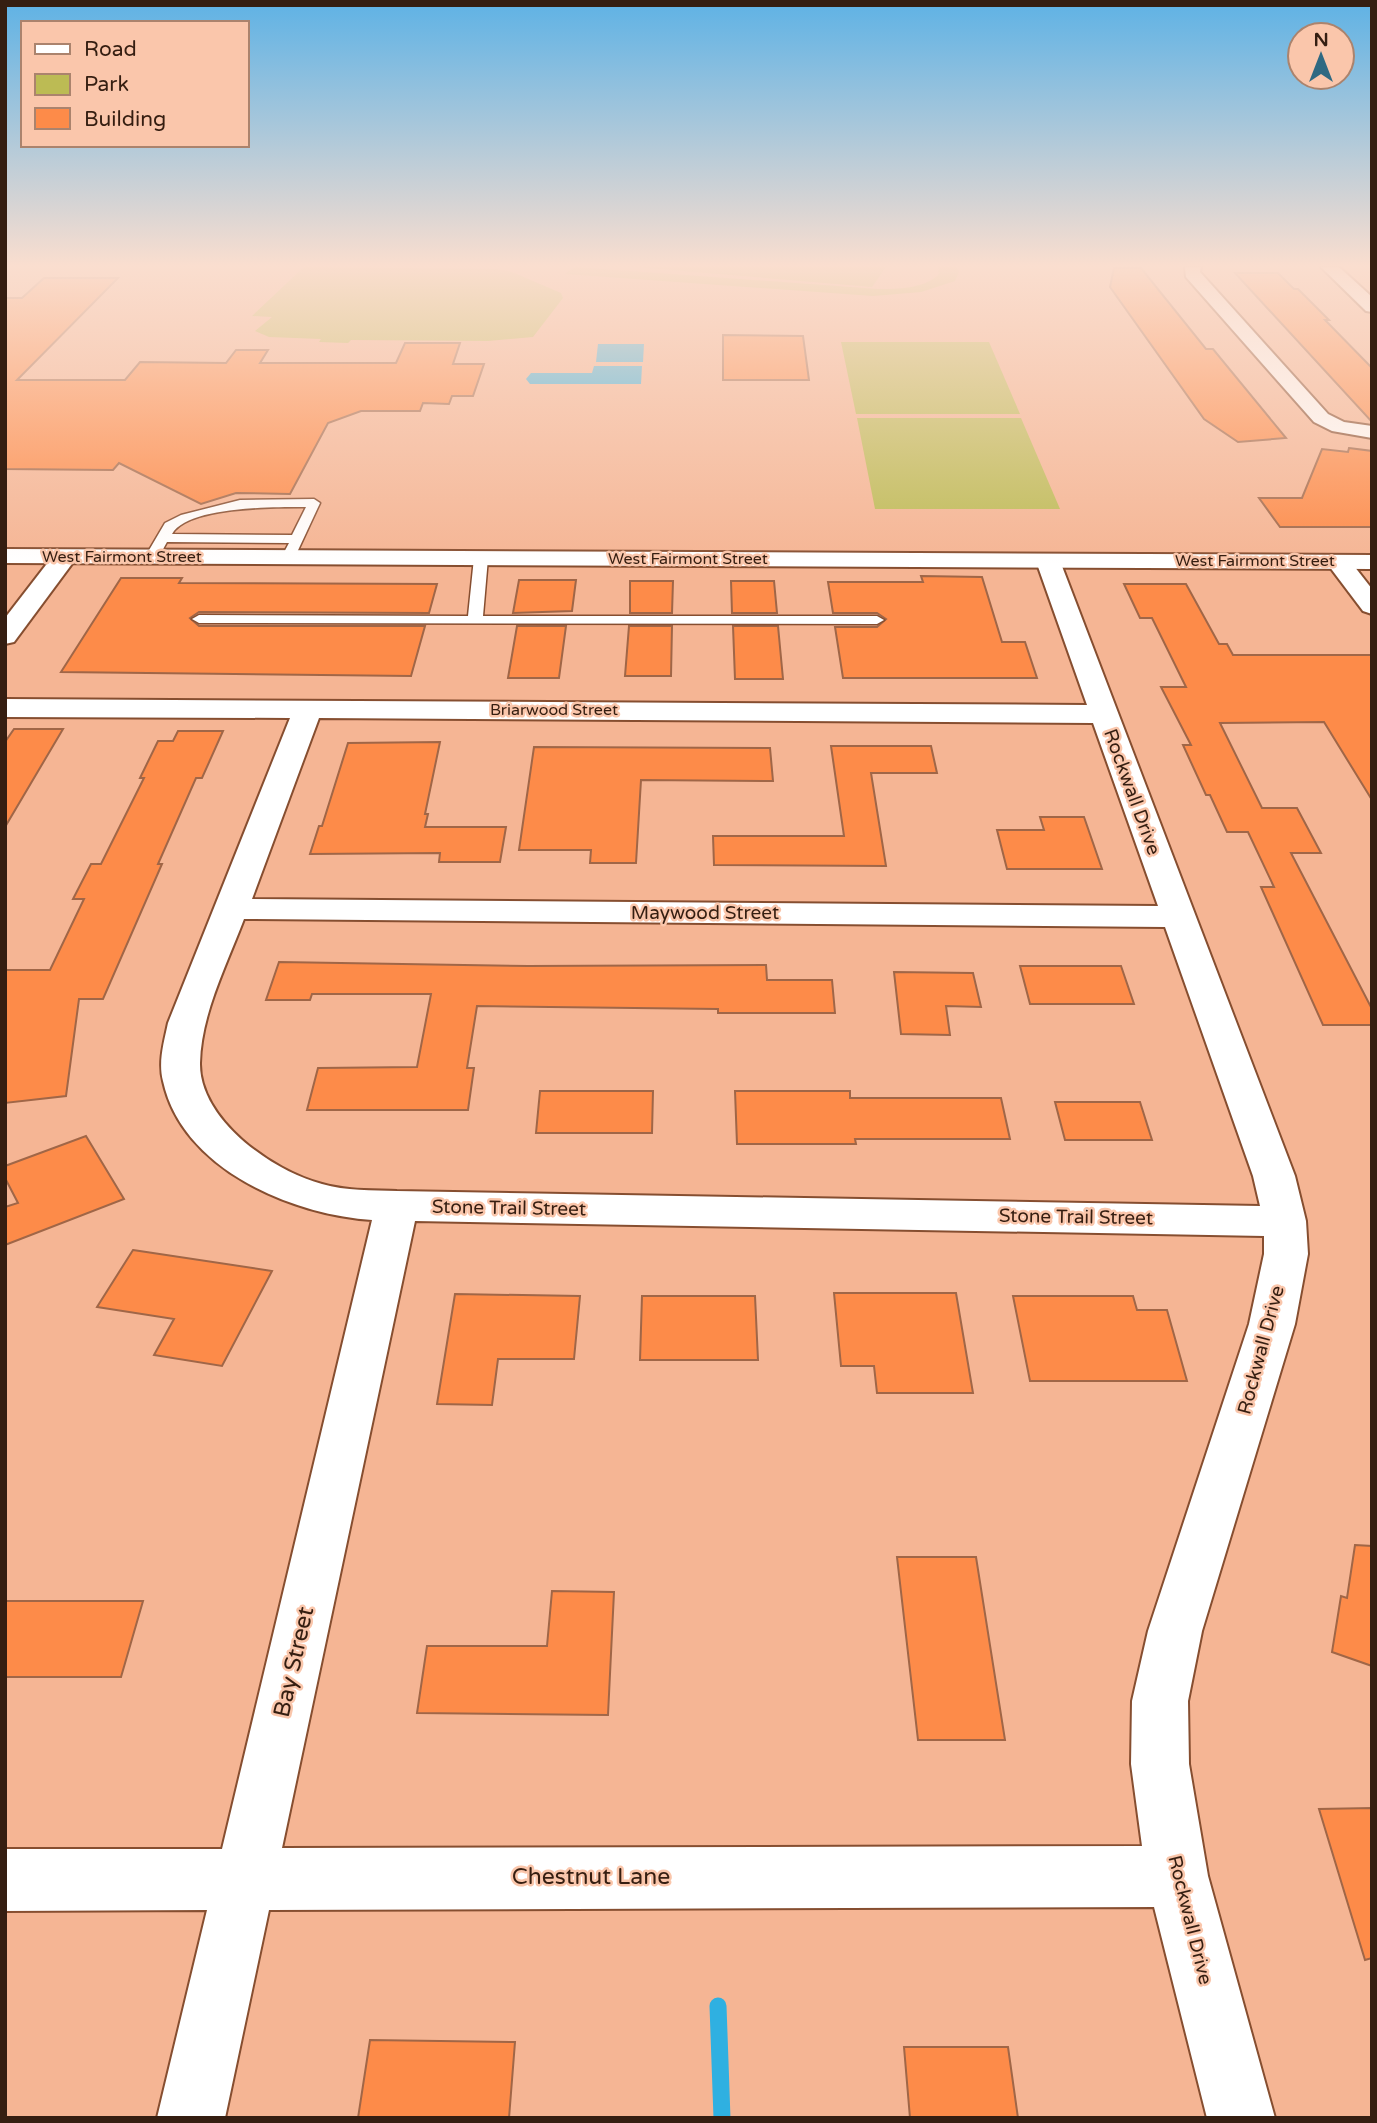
<svg xmlns="http://www.w3.org/2000/svg" width="1377" height="2123" viewBox="0 0 1377 2123" font-family="'Varela Round',sans-serif">
<style>
.green{fill:#bcbb54}
.water{fill:#2fb0e1}
.lines{fill:none;stroke-linecap:round;stroke-linejoin:round}
.stream{stroke:#2fb0e1;stroke-width:17}
.building{fill:#fd8b49;stroke:#a06647;stroke-width:2}
.service-casing{stroke:#864e30;stroke-width:3}
.minor-casing{stroke:#864e30;stroke-width:4}
.tertiary-casing{stroke:#864e30;stroke-width:4}
.secondary-casing{stroke:#864e30;stroke-width:4}
.service{fill:#fff;fill-rule:evenodd}
.minor{fill:#fff;fill-rule:evenodd}
.tertiary{fill:#fff;fill-rule:evenodd}
.secondary{fill:#fff;fill-rule:evenodd}
.labels{text-anchor:middle;dominant-baseline:central;stroke-width:5;stroke-linejoin:round;paint-order:stroke}
.far-street-label{font-size:16px;fill:#351e11;stroke:#fac6ab}
.street-label{font-size:19px;fill:#351e11;stroke:#fac6ab}
.near-street-label{font-size:23px;fill:#351e11;stroke:#fac6ab}
</style>
<rect width="100%" height="100%" fill="#f5b594"/>
<g class="green">
<polygon points="304,267 497,269 512,272 561,293 563,298 533,337 488,341 351,340 348,343 319,342 321,339 269,337 255,331 272,317 252,316"/>
<path d="M575 267 878 289C898 289 924 289 939 274L938 267H956L959 272 955 281 921 292 873 296 565 274Z"/>
<polygon points="636,267 886,267 872,287"/>
<polygon points="841,342 989,342 1020,414 856,414"/>
<polygon points="857,418 1021,418 1060,509 875,509"/>
</g>
<g class="water">
<polygon points="598,344 644,344 643,362 596,362"/>
<polygon points="594,366 642,366 641,384 530,384 526,379 531,373 592,373"/>
</g>
<g class="lines">
<polyline class="stream" points="718,2006 722,2118"/>
</g>
<g class="building">
<polygon points="1114,268 1141,268 1206,349 1213,349 1286,438 1238,442 1204,419 1110,287"/>
<polygon points="1235,273 1278,273 1294,289 1298,289 1329,320 1325,320 1372,368 1372,422"/>
<polygon points="44,278 118,278 17,380 125,380 140,362 226,363 236,350 268,350 260,363 396,363 405,343 460,343 453,364 484,364 473,396 452,396 449,404 423,403 420,411 361,411 328,423 290,494 236,493 201,504 119,463 113,470 5,469 5,298 22,298"/>
<polygon points="723,335 803,336 809,380 723,380"/>
<polygon points="1349,448 1372,451 1372,527 1280,527 1259,498 1302,498 1322,449 1348,452"/>
<polygon points="921,576 982,577 1002,642 1025,642 1037,678 843,678 835,627 877,627 886,619 877,613 833,613 828,582 923,582"/>
<polygon points="121,578 182,578 179,583 437,584 429,613 199,612 190,618 199,626 425,626 411,676 61,672"/>
<polygon points="519,580 576,580 572,611 513,613"/>
<polygon points="630,581 673,581 672,613 630,613"/>
<polygon points="731,581 774,581 777,613 732,613"/>
<polygon points="1124,584 1186,584 1219,644 1227,644 1233,655 1372,655 1372,800 1324,722 1220,723 1262,808 1297,808 1321,853 1291,853 1372,1009 1372,1025 1323,1025 1261,887 1274,887 1248,832 1227,832 1210,795 1206,795 1183,745 1191,745 1161,687 1186,687 1152,618 1140,618"/>
<polygon points="517,626 566,626 559,678 508,678"/>
<polygon points="629,626 672,626 671,676 625,676"/>
<polygon points="733,626 778,626 783,679 735,679"/>
<polygon points="14,729 63,729 5,827 5,742"/>
<polygon points="178,731 223,731 202,778 196,778 158,864 162,864 103,999 79,999 66,1096 5,1103 5,970 50,970 84,899 73,899 91,864 101,864 144,778 140,778 158,741 173,741"/>
<polygon points="440,742 425,814 428,814 425,827 506,827 500,862 439,862 440,853 310,854 319,826 322,826 348,743"/>
<polygon points="831,746 931,746 937,773 871,773 886,866 714,865 713,836 844,836"/>
<polygon points="534,747 770,748 773,781 641,780 636,863 590,863 591,850 519,850"/>
<polygon points="1040,817 1084,817 1102,869 1007,869 997,830 1044,830"/>
<polygon points="279,962 528,966 766,965 767,980 832,980 835,1013 718,1013 718,1009 477,1006 467,1068 474,1068 468,1110 307,1110 318,1068 417,1067 431,994 312,994 310,1000 266,1000"/>
<polygon points="1020,966 1121,966 1134,1004 1030,1004"/>
<polygon points="894,972 973,973 981,1007 946,1006 950,1035 901,1034"/>
<polygon points="540,1091 653,1091 652,1133 536,1133"/>
<polygon points="735,1091 850,1091 850,1098 1001,1098 1010,1139 855,1139 856,1144 737,1144"/>
<polygon points="1055,1102 1140,1102 1152,1140 1065,1140"/>
<polygon points="86,1136 124,1199 5,1245 5,1207 18,1203 5,1178 5,1166"/>
<polygon points="133,1250 272,1271 222,1366 154,1355 174,1319 97,1307"/>
<polygon points="834,1293 956,1293 973,1393 877,1393 874,1366 841,1366"/>
<polygon points="455,1294 580,1296 574,1359 498,1359 492,1405 437,1404"/>
<polygon points="642,1296 755,1296 758,1360 640,1360"/>
<polygon points="1013,1296 1133,1296 1137,1310 1167,1310 1187,1381 1030,1381"/>
<polygon points="1355,1545 1372,1546 1372,1666 1332,1652 1341,1596 1347,1598"/>
<polygon points="897,1557 976,1557 1005,1740 918,1740"/>
<polygon points="552,1591 614,1592 608,1715 417,1713 427,1646 547,1646"/>
<polygon points="5,1601 143,1601 121,1677 5,1677"/>
<polygon points="1372,1808 1372,1958 1365,1960 1319,1809"/>
<polygon points="370,2040 515,2042 509,2118 358,2118"/>
<polygon points="904,2047 1008,2047 1018,2118 910,2118"/>
</g>
<g class="lines">
<defs>
<g id="service">
<path d="M314 499 320 503 293 561 288 562 281 558 289 543 167 542 157 560H147L145 557 165 523 181 515 240 500ZM306 507 292 535 172 534C188 506 277 507 306 507Z"/>
<polygon points="481,554 488,558 483,616 877,616 884,620 877,624 199,623 192,619 199,615 468,616 474,558"/>
</g>
<g id="minor">
<polygon points="1185,267 1201,267 1200,272 1328,414 1344,422 1372,426 1372,438 1332,431 1314,422 1186,277"/>
<polygon points="65,550 74,552 77,557 14,642 5,644 5,618 56,552"/>
<path d="M1048 554 1057 556 1060 561 1295 1176 1306 1221 1308 1254 1295 1324 1202 1631 1188 1701 1189 1764 1208 1876 1275 2118H1207L1154 1907 269 1910 225 2118H157L207 1910 5 1911V1849H222L372 1220C292 1215 182 1169 163 1081 158 1062 164 1042 168 1023L290 718 5 717V699L1087 705 1036 561 1039 556ZM319 718 1093 723 1158 906 252 899ZM244 919 1165 927 1253 1176 1260 1206 397 1191C372 1190 346 1191 322 1184 272 1171 199 1119 200 1063 201 1014 227 964 244 919ZM415 1221 1264 1236V1254L1249 1324 1148 1631 1132 1701 1131 1764 1142 1846 282 1848Z"/>
<polygon points="1338,555 1347,557 1372,589 1372,614 1363,611 1326,562 1329,557"/>
</g>
<polygon id="tertiary" points="5,549 1372,555 1372,569 5,563"/>
<polygon id="secondary" points="1321,267 1339,267 1372,297 1372,312 1366,311"/>
</defs>
<use href="#service" class="service-casing"/>
<use href="#minor" class="minor-casing"/>
<use href="#tertiary" class="tertiary-casing"/>
<use href="#secondary" class="secondary-casing"/>
<use href="#service" class="service"/>
<use href="#minor" class="minor"/>
<use href="#tertiary" class="tertiary"/>
<use href="#secondary" class="secondary"/>
</g>
<linearGradient id="sky" x2="0" y2="1"><stop stop-color="#5eb2e5"/><stop offset="0.47" stop-color="#fadecf"/><stop offset="1" stop-color="#fadecf" stop-opacity="0"/></linearGradient>
<rect width="1377" height="565" fill="url(#sky)"/>
<g class="labels">
<g class="far-street-label">
<text x="122" y="557">West Fairmont Street</text>
<text x="688" y="559">West Fairmont Street</text>
<text x="1255" y="561">West Fairmont Street</text>
<text x="554" y="710">Briarwood Street</text>
</g>
<g class="street-label">
<text transform="translate(1132 792) rotate(70)">Rockwall Drive</text>
<text x="705" y="913">Maywood Street</text>
<text transform="translate(509 1208) rotate(1)">Stone Trail Street</text>
<text transform="translate(1076 1217) rotate(1)">Stone Trail Street</text>
<text transform="translate(1261 1350) rotate(-75)">Rockwall Drive</text>
<text transform="translate(1190 1920) rotate(76)">Rockwall Drive</text>
</g>
<g class="near-street-label">
<text transform="translate(294 1662) rotate(-77)">Bay Street</text>
<text x="591" y="1877">Chestnut Lane</text>
</g>
</g>
<rect width="1377" height="2123" fill="none" stroke="#351e11" stroke-width="14"/>
<rect x="21" y="21" width="228" height="126" fill="#fac6ab" stroke="#ab836d" stroke-width="2"/>
<rect x="35" y="44" width="35" height="10" fill="#ffffff" stroke="#ab836d" stroke-width="2"/>
<text x="84" y="56" font-size="21" fill="#351e11">Road</text>
<rect x="35" y="74" width="35" height="21" fill="#bcbb54" stroke="#ab836d" stroke-width="2"/>
<text x="84" y="91" font-size="21" fill="#351e11">Park</text>
<rect x="35" y="108" width="35" height="21" fill="#fd8b49" stroke="#ab836d" stroke-width="2"/>
<text x="84" y="126" font-size="21" fill="#351e11">Building</text>
<g transform="translate(1321 56)"><circle r="33" fill="#fac6ab" stroke="#ab836d" stroke-width="2"/>
<path d="M0-5L12 26L0 18L-12 26Z" fill="#2f6982"/>
<text y="-10" font-size="19" font-weight="bold" text-anchor="middle" fill="#351e11">N</text>
</g>
</svg>
